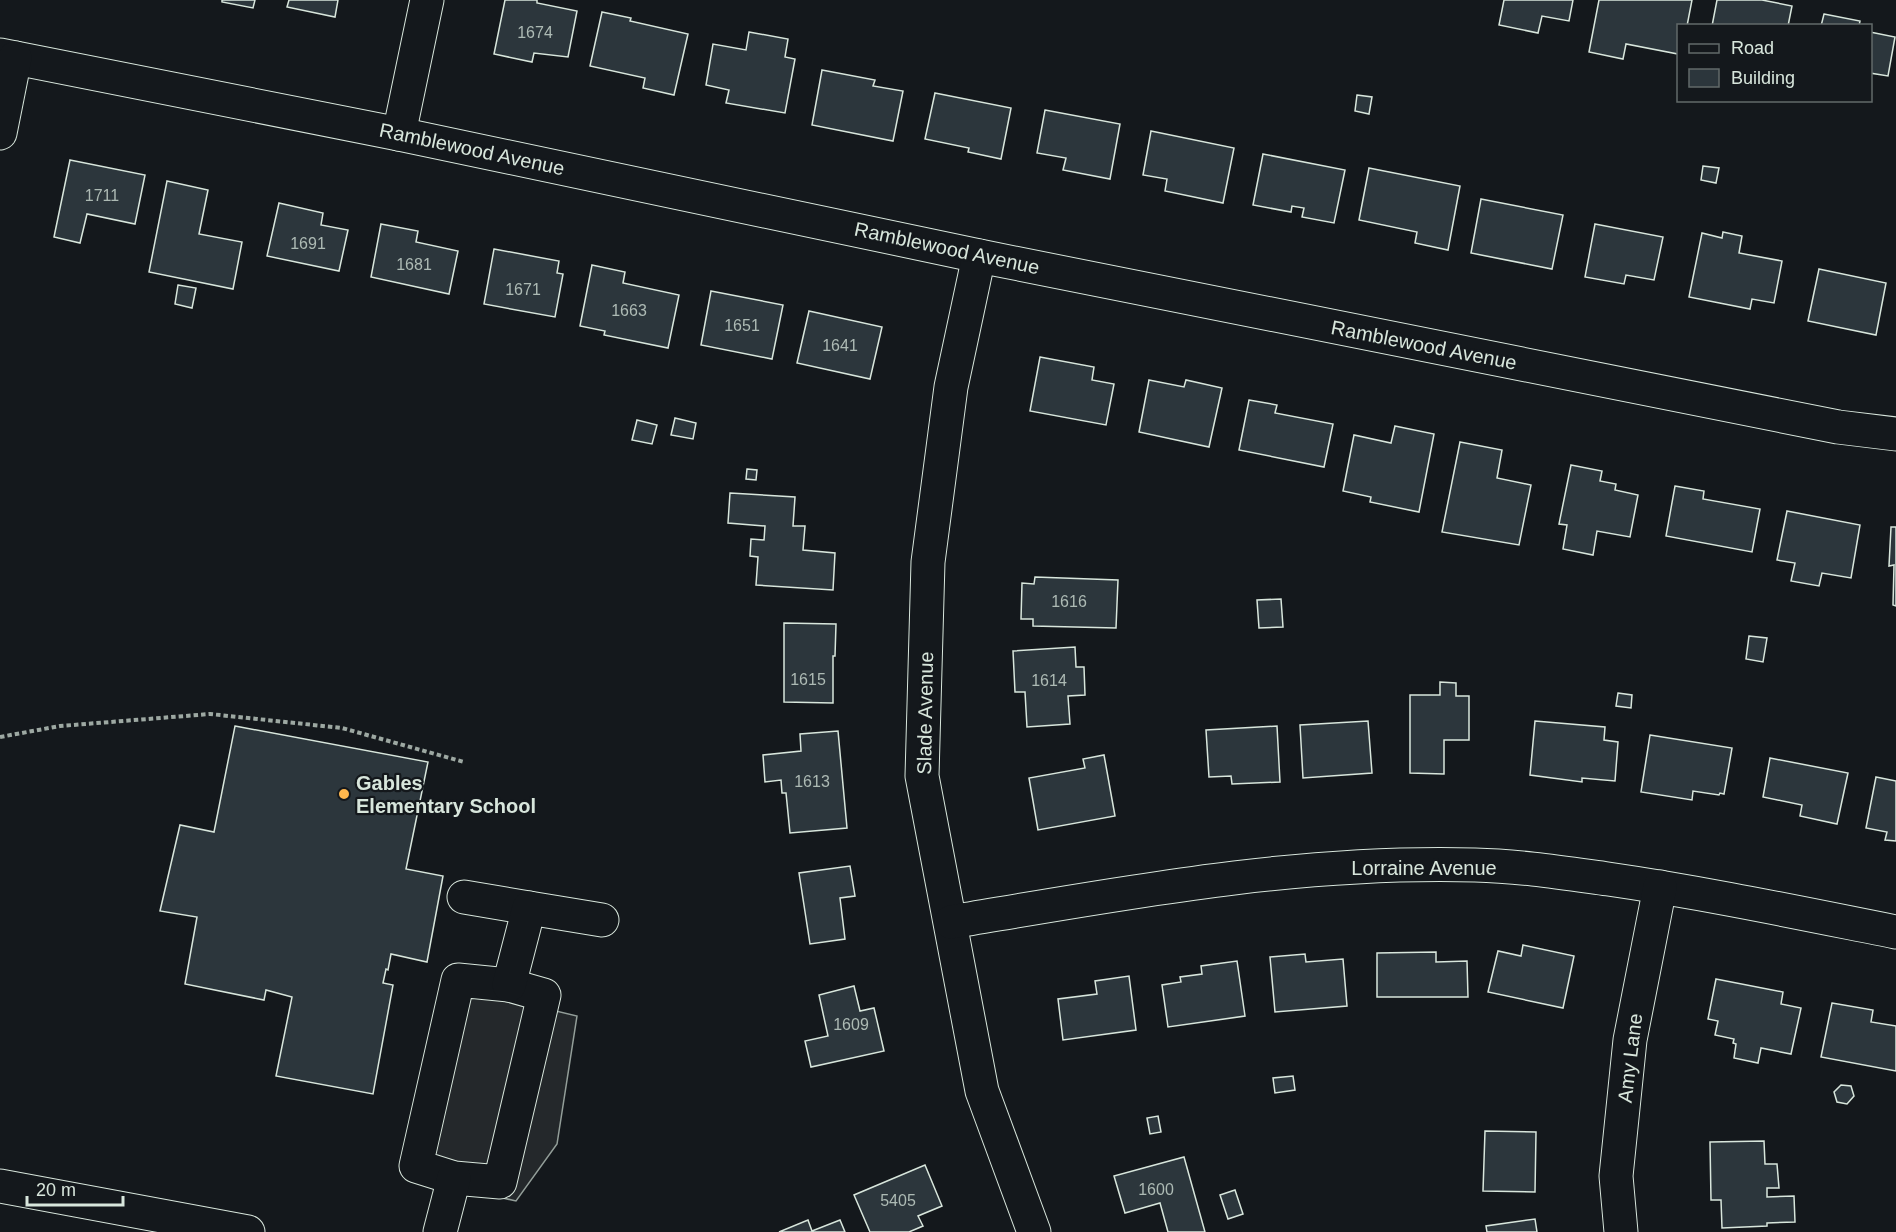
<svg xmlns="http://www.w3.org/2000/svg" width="1896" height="1232" viewBox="0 0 1896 1232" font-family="Arial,sans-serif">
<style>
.parking{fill:#24282b;stroke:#939e99;stroke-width:1.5}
.building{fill:#2c363c;stroke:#d8e6dc;stroke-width:1.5}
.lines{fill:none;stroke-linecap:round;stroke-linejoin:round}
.minor-casing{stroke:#d8e6dc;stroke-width:35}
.path{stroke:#9da8a2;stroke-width:4;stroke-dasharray:4.5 3;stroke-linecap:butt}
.minor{stroke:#14181c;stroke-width:33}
.poi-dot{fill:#ffb74d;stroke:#14181c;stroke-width:2}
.labels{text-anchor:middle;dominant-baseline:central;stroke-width:4.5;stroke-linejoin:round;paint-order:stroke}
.number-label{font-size:16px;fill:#adbab4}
.street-label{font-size:20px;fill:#d8e6dc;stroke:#14181c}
.poi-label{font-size:20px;font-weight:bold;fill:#d8e6dc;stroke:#14181c;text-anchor:start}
</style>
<rect width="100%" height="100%" fill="#14181c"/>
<polygon class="parking" points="451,986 577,1016 557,1144 516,1201 417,1178"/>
<g class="building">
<polygon points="222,0 255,0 253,8 222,2"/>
<polygon points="289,0 338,0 335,17 287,7"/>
<polygon points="505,0 537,0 537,3 577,11 568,57 534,53 532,62 494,54"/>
<polygon points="1504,0 1573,0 1569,21 1542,16 1538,33 1499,25"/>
<polygon points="1599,0 1692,0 1687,26 1678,26 1678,54 1626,44 1623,59 1589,52"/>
<polygon points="1717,0 1762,0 1792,6 1788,26 1712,26"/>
<polygon points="602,12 631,18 630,21 688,34 674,95 643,88 645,78 590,66"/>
<polygon points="1824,14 1860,21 1859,26 1821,26"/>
<polygon points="749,32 788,39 785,57 795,59 785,113 726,103 729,90 706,85 713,44 746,50"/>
<polygon points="1870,32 1895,37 1888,76 1870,73"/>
<polygon points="822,70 875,80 873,86 903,91 893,141 812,125"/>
<polygon points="935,93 1011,108 1001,159 968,152 969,148 925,139"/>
<polygon points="1357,95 1372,97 1369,114 1355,111"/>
<polygon points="1045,110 1120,124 1110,179 1063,170 1066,158 1037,153"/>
<polygon points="1151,131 1234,148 1223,203 1165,191 1167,179 1143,175"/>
<polygon points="1263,154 1345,170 1334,223 1302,217 1304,208 1292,206 1291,212 1253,205"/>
<polygon points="70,160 145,175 135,224 87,214 80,243 54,237"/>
<polygon points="1703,166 1719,168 1716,183 1701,180"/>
<polygon points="1369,168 1460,186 1448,250 1415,243 1417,232 1359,220"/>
<polygon points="167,181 208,190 199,234 242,242 233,289 149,272"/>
<polygon points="1481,199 1563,215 1552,269 1471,253"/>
<polygon points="279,203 323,213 321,225 348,230 339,271 267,256"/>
<polygon points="381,224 418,231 416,242 458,251 449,294 371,277"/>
<polygon points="1595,224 1663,237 1654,280 1626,275 1624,284 1585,277"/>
<polygon points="1723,232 1742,236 1739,253 1782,261 1774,303 1752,299 1750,309 1689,297 1702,233 1722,238"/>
<polygon points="494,249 559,261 557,273 563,274 555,317 484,304"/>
<polygon points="592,265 625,272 623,283 679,295 668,348 604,335 605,331 580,326"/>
<polygon points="1819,269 1886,283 1876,335 1808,321"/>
<polygon points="178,285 196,288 192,308 175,304"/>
<polygon points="711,291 783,305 772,359 701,345"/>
<polygon points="809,311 882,327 870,379 797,363"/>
<polygon points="1040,357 1094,367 1092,380 1114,384 1106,425 1030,411"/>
<polygon points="1149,380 1184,387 1186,380 1222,388 1209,447 1139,432"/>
<polygon points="1249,400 1277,405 1275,413 1333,424 1324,467 1239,450"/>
<polygon points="675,418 696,423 693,439 671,435"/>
<polygon points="637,420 657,425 652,444 632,440"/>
<polygon points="1395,426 1434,434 1419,512 1370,502 1371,497 1343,491 1354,435 1391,443"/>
<polygon points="1460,442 1502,450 1497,478 1531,485 1519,545 1442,532"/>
<polygon points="1571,465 1602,471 1600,481 1616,484 1615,490 1638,495 1630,537 1597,531 1593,555 1563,549 1567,525 1559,524"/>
<polygon points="747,469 757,470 756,480 746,479"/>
<polygon points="1675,486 1704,491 1703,499 1760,509 1752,552 1666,536"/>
<polygon points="730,493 795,497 793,526 805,526 803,550 835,553 833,590 756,585 758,557 750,556 751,539 764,540 765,526 728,523"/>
<polygon points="1787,511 1860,525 1851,578 1822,573 1819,586 1791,581 1795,563 1777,560"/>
<polygon points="1891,527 1896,527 1896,606 1893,605 1894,565 1889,566"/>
<polygon points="1035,577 1118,580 1116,628 1033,626 1033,619 1021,619 1022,583 1034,584"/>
<polygon points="1281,599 1283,627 1259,628 1257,600"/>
<polygon points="784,623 836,624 835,656 833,656 833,703 784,702"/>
<polygon points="1749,636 1767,638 1763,662 1746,659"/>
<polygon points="1075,647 1076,667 1084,667 1085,695 1068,696 1070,724 1027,727 1025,692 1015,692 1013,651"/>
<polygon points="1440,682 1456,683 1456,696 1469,696 1469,740 1444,740 1444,774 1410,773 1410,695 1440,695"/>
<polygon points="1618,693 1632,695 1631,708 1616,706"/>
<polygon points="1368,721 1372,773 1303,778 1300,725"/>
<polygon points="1535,721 1605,727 1604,740 1618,742 1615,781 1582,778 1582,782 1530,775"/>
<polygon points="235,726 428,762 406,869 443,876 427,962 391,954 388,970 386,969 383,983 393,985 373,1094 276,1076 292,997 266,990 264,1000 185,984 197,917 160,911 180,825 214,832"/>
<polygon points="1277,726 1280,782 1232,784 1231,776 1209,777 1206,730"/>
<polygon points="838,731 847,828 790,833 786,793 782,793 781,780 765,782 763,755 801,751 800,734"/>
<polygon points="1650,735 1732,748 1724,794 1720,793 1719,795 1693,791 1692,800 1641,792"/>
<polygon points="1104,755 1115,816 1038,830 1029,778 1085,768 1083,759"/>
<polygon points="1770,758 1848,773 1837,824 1800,816 1802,805 1763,797"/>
<polygon points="1876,777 1896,781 1896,841 1885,840 1887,832 1866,828"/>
<polygon points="850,866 855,896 840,898 845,939 810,944 799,873"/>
<polygon points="1523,945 1574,956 1563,1008 1488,992 1498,951 1521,956"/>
<polygon points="1436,952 1436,962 1467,961 1468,997 1377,997 1377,953"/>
<polygon points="1305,954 1306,962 1343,959 1347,1006 1275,1012 1270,957"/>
<polygon points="1237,961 1245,1016 1168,1027 1162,985 1181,982 1180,977 1202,974 1201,966"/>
<polygon points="1129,976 1136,1030 1063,1040 1058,999 1097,994 1095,981"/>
<polygon points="1716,979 1783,992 1781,1004 1801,1008 1791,1054 1761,1048 1758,1063 1734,1058 1736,1044 1733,1043 1734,1039 1715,1035 1718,1021 1708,1019"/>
<polygon points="854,986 860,1011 874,1008 884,1051 811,1067 805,1041 828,1036 819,995"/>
<polygon points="1832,1003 1873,1010 1871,1022 1896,1026 1896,1071 1821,1057"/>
<polygon points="1293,1076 1295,1090 1275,1093 1273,1078"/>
<polygon points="1841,1085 1851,1086 1854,1096 1847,1104 1837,1102 1834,1092"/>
<polygon points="1158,1116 1161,1132 1150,1134 1147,1118"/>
<polygon points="1485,1131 1536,1132 1535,1192 1483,1191"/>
<polygon points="1764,1141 1765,1164 1777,1164 1779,1188 1767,1188 1767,1197 1794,1196 1795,1222 1767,1223 1767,1226 1722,1228 1721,1200 1711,1200 1710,1142"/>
<polygon points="1184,1157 1205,1232 1168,1232 1160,1203 1125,1213 1114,1176"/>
<polygon points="925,1165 942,1206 918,1216 923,1226 909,1232 870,1232 854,1195"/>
<polygon points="1235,1190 1243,1214 1228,1219 1220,1195"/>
<polygon points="1535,1219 1537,1232 1487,1232 1486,1226"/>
<polygon points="808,1220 812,1231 840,1220 845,1232 779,1232"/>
</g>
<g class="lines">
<defs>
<g id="minor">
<polyline points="0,55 399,134 979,256 1838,427 1896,434"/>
<polyline points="0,133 15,58"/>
<polyline points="399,134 427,0"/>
<polyline points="979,256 951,387 928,562 922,776 982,1091 1034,1232"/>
<polyline points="464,897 529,908"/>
<path d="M951 922C1124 893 1298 860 1475 865 1519 866 1564 873 1608 879 1705 893 1800 913 1896 932"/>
<polygon points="458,980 509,985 544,995 500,1182 454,1178 416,1166"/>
<polyline points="509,985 529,908 602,920"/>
<polyline points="0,1186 248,1232"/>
<polyline points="440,1232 454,1178"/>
<polyline points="1621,1232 1616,1176 1630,1040 1660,887"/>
</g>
</defs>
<use href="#minor" class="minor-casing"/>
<polyline class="path" points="0,737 60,726 210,714 342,728 464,762"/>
<use href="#minor" class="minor"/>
</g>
<circle class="poi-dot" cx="344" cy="794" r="6"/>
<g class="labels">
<g class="number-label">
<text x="535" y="32">1674</text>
<text x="102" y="195">1711</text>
<text x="308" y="243">1691</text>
<text x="414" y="264">1681</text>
<text x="523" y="289">1671</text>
<text x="629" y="310">1663</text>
<text x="742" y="325">1651</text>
<text x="840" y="345">1641</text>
<text x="1069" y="601">1616</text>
<text x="808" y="679">1615</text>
<text x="1049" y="680">1614</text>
<text x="812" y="781">1613</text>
<text x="851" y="1024">1609</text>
<text x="1156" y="1189">1600</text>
<text x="898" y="1200">5405</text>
</g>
<g class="street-label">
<text transform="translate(472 149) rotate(12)">Ramblewood Avenue</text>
<text transform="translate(947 248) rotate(12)">Ramblewood Avenue</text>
<text transform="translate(1424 345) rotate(11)">Ramblewood Avenue</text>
<text transform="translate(925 713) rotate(-89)">Slade Avenue</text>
<text x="1424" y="868">Lorraine Avenue</text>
<text transform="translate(1630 1058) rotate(-83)">Amy Lane</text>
</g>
<g class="poi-label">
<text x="356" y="783">Gables<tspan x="356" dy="23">Elementary School</tspan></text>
</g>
</g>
<rect x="1677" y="24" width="195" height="78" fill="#14181c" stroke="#626a69" stroke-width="1.5"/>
<rect x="1689" y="44" width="30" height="9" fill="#14181c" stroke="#626a69" stroke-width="1.5"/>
<text x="1731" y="54" font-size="18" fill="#d8e6dc">Road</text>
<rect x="1689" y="69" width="30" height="18" fill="#2c363c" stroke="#626a69" stroke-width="1.5"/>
<text x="1731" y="84" font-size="18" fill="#d8e6dc">Building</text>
<path d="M27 1196v9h96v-9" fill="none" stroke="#d8e6dc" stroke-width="3"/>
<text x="36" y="1196" font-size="18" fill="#d8e6dc" stroke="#14181c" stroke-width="4.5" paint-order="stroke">20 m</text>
</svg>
